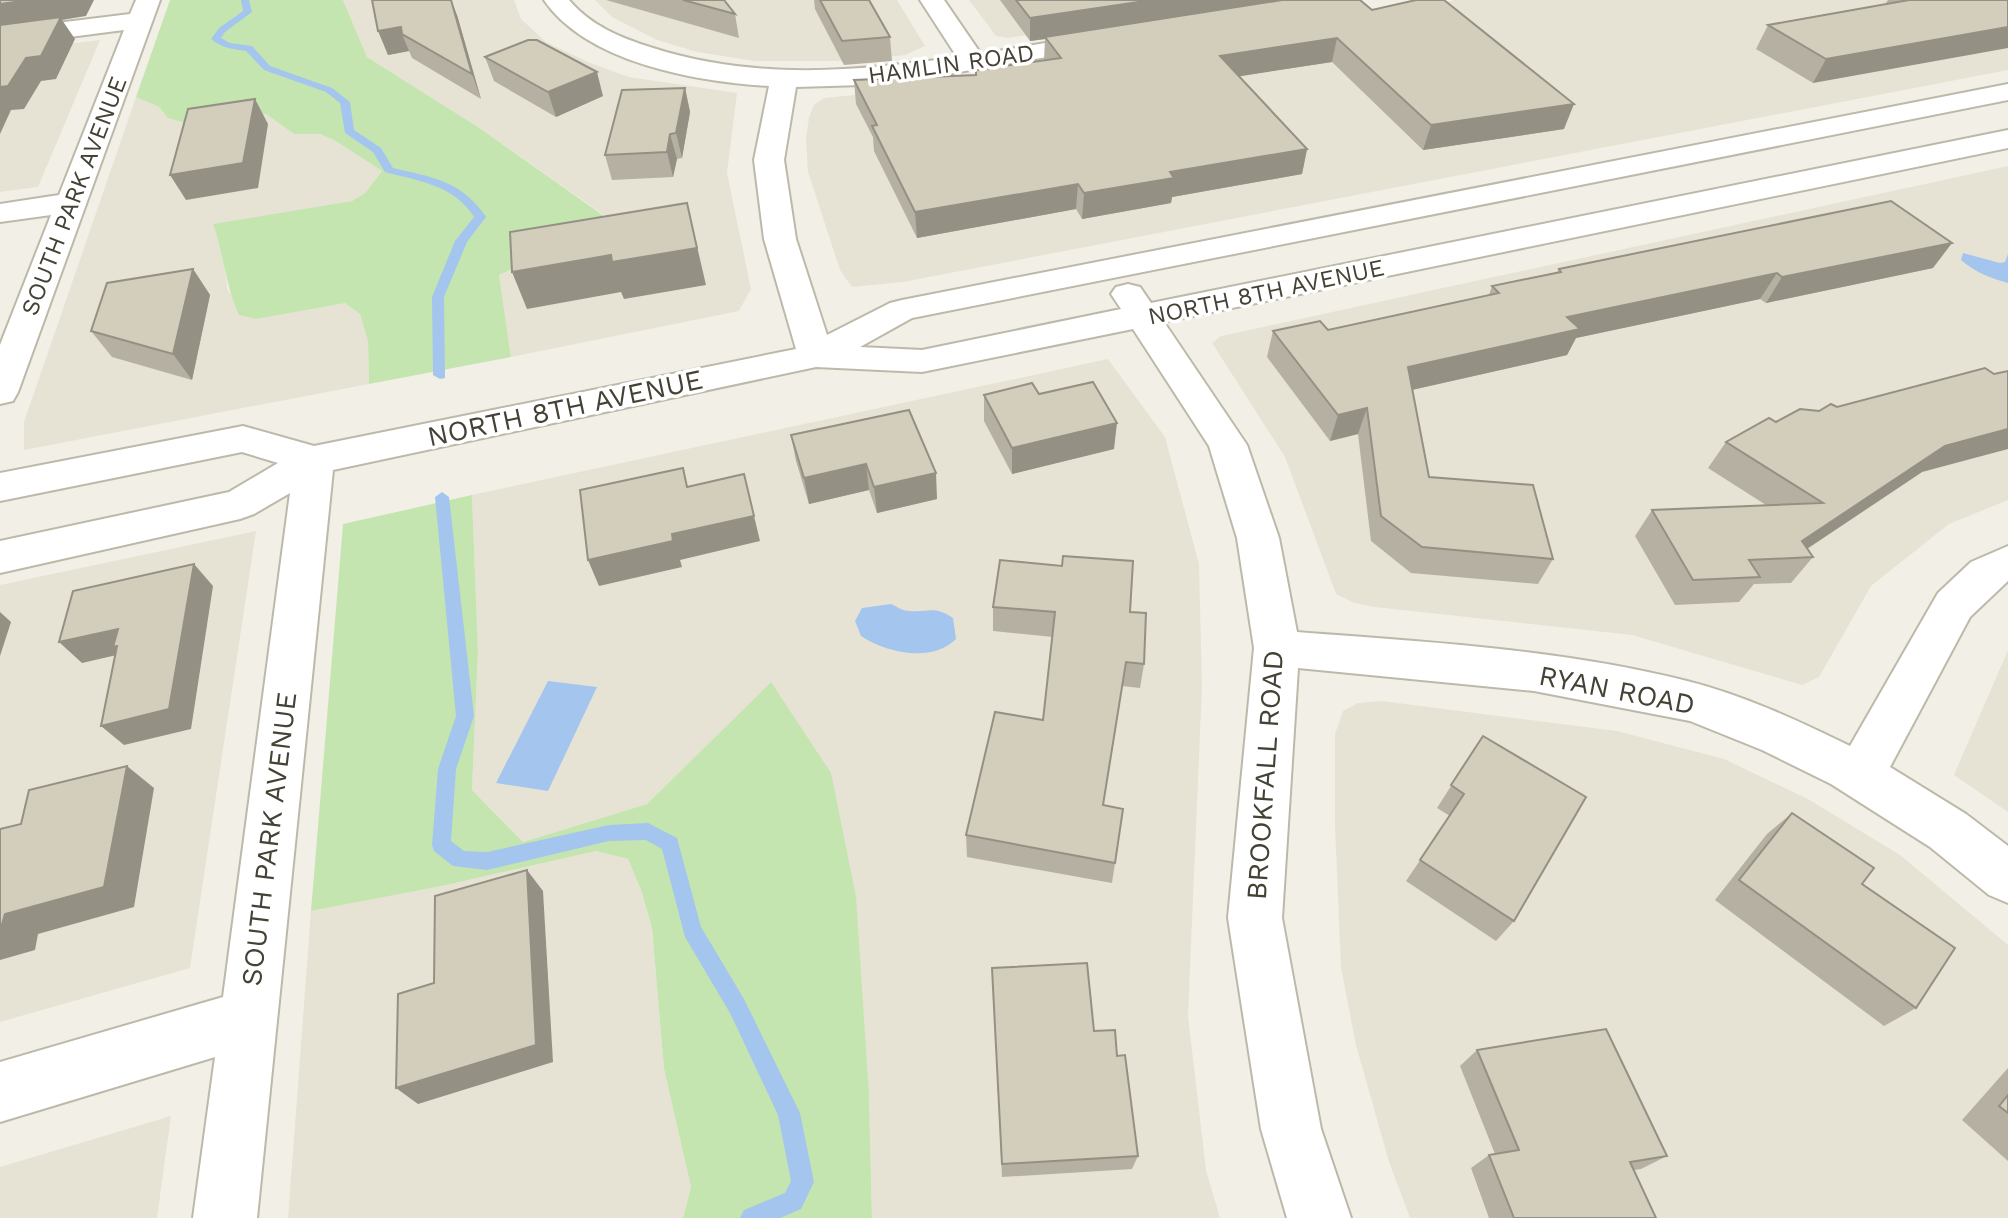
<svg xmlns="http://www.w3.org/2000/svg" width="2008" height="1218" viewBox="0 0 2008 1218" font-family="'Work Sans',sans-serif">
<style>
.residential{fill:#e6e3d4}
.green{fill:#c5e5b0}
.water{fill:#a4c5ed}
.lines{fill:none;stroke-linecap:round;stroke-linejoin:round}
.stream{fill:#a4c5ed;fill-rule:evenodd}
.minor-casing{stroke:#bdb9a9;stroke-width:4}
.minor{fill:#fff;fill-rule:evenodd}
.wall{fill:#b5b0a2}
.shaded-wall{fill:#949084}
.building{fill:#d3cdbc;stroke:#949084;stroke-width:2}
.labels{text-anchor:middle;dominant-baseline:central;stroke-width:7;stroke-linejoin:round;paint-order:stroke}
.far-street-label{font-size:24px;fill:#444135;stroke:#fff}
.street-label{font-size:28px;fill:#444135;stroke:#fff}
</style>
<rect width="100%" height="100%" fill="#f2f0e6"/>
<g class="residential">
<polygon points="343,0 514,0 521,19 546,42 588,62 629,77 737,93 727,173 751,289 739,311 511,357 499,275 614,222 478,127 367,57"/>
<polygon points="595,0 897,0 925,46 905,55 846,61 755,61 697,52 657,40 612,17"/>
<polygon points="969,0 1269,0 1007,38 996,36"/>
<polygon points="1454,0 2008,0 2008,70 903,282 852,287 840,270 808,172 806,138 809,117 814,105 824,98 887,92 1438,5"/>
<polygon points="100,40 38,187 0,192 0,52"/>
<polygon points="136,97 159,107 169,118 188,124 266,114 294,134 320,134 334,140 382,171 365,193 352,201 213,225 221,246 228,291 256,319 344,302 360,314 368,340 369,384 24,450 24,422"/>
<polygon points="2008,166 2008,500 1949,524 1871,586 1819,677 1802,685 1632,635 1375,607 1354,603 1336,594 1285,457 1212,343 1221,336"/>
<polygon points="1108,359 1165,437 1199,564 1202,687 1188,1016 1206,1170 1220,1218 872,1218 869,1095 771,682 647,804 523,842 472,790 478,652 472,495"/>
<polygon points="256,531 190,968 0,1022 0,585"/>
<polygon points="2008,650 2008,812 1954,775"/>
<polygon points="1382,701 1617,731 1724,759 1808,799 1900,855 2008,945 2008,1218 1410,1218 1389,1162 1356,1045 1341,968 1335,826 1335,734 1343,711 1358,703"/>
<polygon points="596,851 628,859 641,890 652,928 664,1069 691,1187 683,1218 288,1218 311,911 447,885"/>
<polygon points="171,1116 157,1218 0,1218 0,1167"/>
</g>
<g class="green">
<path d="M170 0H343L367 57 478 127 614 223 499 275 511 357 369 384 368 341 360 314 345 303 256 319 239 315C225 285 224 254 213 224L352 201 365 193 382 171 334 140 320 134H294L266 114 188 124 168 118 159 107 136 97Z"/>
<polygon points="472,495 478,652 472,790 523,842 647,804 771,682 831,773 856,896 869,1095 872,1218 683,1218 691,1187 664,1069 652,928 641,890 628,859 596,851 447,885 311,911 343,524"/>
</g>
<g class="water">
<path d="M1963 253 2000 263 2005 262 2008 254V283C1990 278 1975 272 1961 260Z"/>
<path d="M891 604C898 607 902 611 909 611 929 613 933 605 953 618L956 639C932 663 886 653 861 636L855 621 862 608Z"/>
<polygon points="548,681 597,687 548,791 496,783"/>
</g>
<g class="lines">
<g class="stream">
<path d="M241 0H249L252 12 225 32 221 38 230 43 252 46 270 66 332 88 350 102 354 130 381 148 393 168C432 177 462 181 486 217L467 242 444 297 445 378 440 379 433 375 432 297 455 241 474 217C454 185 419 181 385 172L373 152 345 133 340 103 326 92 264 70 246 51C232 49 222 48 211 39L219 28 243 11Z"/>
<polygon points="442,492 449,497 474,716 456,769 451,841 464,851 487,852 609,825 648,823 677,838 701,927 744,999 800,1113 814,1182 801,1209 780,1218 740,1218 744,1210 785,1193 791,1181 778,1115 730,1013 685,937 662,849 646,840 609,841 487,870 453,866 434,851 432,845 438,769 456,716 435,497"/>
</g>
<defs>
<g id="minor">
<polygon points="136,0 160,0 18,392 13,401 0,404 0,345 51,215 0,222 0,204 59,195 124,30 0,46 0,30 130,14"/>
<path d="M544 0H569C591 26 621 38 653 48 753 80 855 72 957 57L920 0H944L981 54 1103 33 1112 36 1116 41 1112 46 924 78 863 85 796 87 784 160 796 239 827 335 890 303 902 300 2008 84V100L912 318 860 347 922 350 1121 309 1111 294 1116 287 1128 284 1140 287 1151 303 2008 130V148L1164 322 1247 445 1279 538 1297 632C1427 642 1560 649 1687 681 1743 695 1799 721 1850 746L1938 593 1971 562 2008 546V581L1970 617 1890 767 1966 814 2008 846V903L1989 895 1930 847 1831 784 1762 750 1690 721 1534 691 1298 668 1282 918 1321 1129 1351 1218H1287L1261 1129 1228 918 1254 648 1237 538 1209 446 1133 329 922 372 816 367 333 470 257 1218H193L215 1057 0 1122V1062L223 997 290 493 254 514 240 519 0 573V541L229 492 278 463 242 452 0 501V473L243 426 314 446 796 349 764 239 754 160 769 86C698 82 587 63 544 0Z"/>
</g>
</defs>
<use href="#minor" class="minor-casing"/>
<use href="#minor" class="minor"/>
</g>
<g class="wall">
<polygon points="372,0 457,15 481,99 412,58 409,51 388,55"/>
<polygon points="606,0 724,0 735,14 739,38"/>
<polygon points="814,0 869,0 890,37 892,61 844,65 815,9"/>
<polygon points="1000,0 1360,0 1372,10 1564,129 1423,150 1332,62 1239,76 1307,149 1302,174 1172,197 1171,203 1082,219 1076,209 917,238 874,151 873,137 856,104 854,80 976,75 1044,60 1045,39 1030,41"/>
<polygon points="1888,0 2008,0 1813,83 1756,49 1768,25 1887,4 1886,3"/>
<polygon points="485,57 603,96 556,117 494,81"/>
<polygon points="685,88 690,112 682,158 677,159 673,177 612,180 605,155"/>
<polygon points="1933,268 1766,303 1760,299 1576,338 1567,355 1412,390 1429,477 1553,559 1538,584 1411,573 1371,541 1358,434 1330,441 1267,357 1273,331 1328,330 1489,295 1492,286 1557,272 1559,269"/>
<polygon points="193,269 210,295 192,380 112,357 91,331"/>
<polygon points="1039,394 1114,449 1012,474 984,421 984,395"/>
<polygon points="909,410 937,499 877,513 869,490 809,504 796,461 791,435"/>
<polygon points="1776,422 1922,472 1807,549 1813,557 1791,583 1754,584 1739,602 1675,605 1635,536 1652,510 1766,505 1708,468 1726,442"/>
<polygon points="993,607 1130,612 1144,664 1140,688 1122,686 1103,805 1115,863 1112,883 967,857 966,835 1043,720 1053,637 993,631"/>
<polygon points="1483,736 1514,921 1496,941 1406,881 1450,816 1437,808"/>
<polygon points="1792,813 1862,884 1916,1008 1884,1026 1715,900 1767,834"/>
<polygon points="993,987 1094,1031 1117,1056 1138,1156 1132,1169 1002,1177"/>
<polygon points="1477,1050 1667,1156 1641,1169 1634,1170 1656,1218 1489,1218 1471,1168 1489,1155 1495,1154 1460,1066"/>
<polygon points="2008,1068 2008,1161 1962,1120"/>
</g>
<g class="shaded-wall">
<polygon points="30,0 94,0 86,16 62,20 75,39 56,79 41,81 24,109 11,110 0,134 0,87 26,58 0,28 0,4"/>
<polygon points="451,0 457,15 481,99 472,74"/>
<polygon points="1152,0 1305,0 1045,37 1045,39 1030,41 1030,18"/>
<polygon points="401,27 402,34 409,51 388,55 378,31"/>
<polygon points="2008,27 2008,48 1813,83 1826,59"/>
<polygon points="1337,38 1332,62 1216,80 1220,56"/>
<polygon points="597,72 603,96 556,117 548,92"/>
<polygon points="685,88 690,112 682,158 676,133"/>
<polygon points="255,99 268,124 258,188 186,200 170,175"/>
<polygon points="1574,104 1564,129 1423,150 1431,125"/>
<polygon points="670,134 677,159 673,177 667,152"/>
<polygon points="1307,149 1302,174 1172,197 1171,203 1082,219 1084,193 1170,172"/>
<polygon points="1078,184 1076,209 917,238 915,212"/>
<polygon points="687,203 706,285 624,299 621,292 527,309 512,272"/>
<polygon points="1952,243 1933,268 1766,303 1782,277"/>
<polygon points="193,269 210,295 192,380 173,354"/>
<polygon points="1777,273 1760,299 1576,338 1567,355 1398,393 1408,367 1567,317"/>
<polygon points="1367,408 1358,434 1330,441 1338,415"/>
<polygon points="1117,423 1114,449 1012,474 1012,448"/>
<polygon points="2008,429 2008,449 1922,472 1793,558 1802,541 1945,446"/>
<polygon points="866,464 869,490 809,504 804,478"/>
<polygon points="936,473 937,499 877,513 874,487"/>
<polygon points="744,474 760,541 680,560 682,567 599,586 588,560 672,534"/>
<polygon points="194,564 213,586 191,729 124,745 101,726"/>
<polygon points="0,612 11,622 0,656"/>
<polygon points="118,629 121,654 82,663 59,642"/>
<polygon points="127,766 154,788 134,907 38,934 35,950 0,960 0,931 5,914"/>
<polygon points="527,870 543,891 553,1062 418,1104 396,1088"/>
</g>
<g class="building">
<polygon points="0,0 30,0 0,4"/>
<polygon points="372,0 451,0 472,74 402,34 401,27 378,31"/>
<polygon points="683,0 724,0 735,14"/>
<polygon points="820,0 869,0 890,37 842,41"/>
<polygon points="1016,0 1152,0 1030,18"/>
<polygon points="1282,0 1360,0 1372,10 1416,0 1444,0 1574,104 1431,125 1337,38 1220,56 1307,149 1170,172 1174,178 1084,193 1078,184 915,212 872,126 877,125 854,80 976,75 976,70 1061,58 1045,37"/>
<polygon points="1909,0 2008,0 2008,27 1826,59 1768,25"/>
<polygon points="61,17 41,56 26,58 8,86 0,87 0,25"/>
<polygon points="528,40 537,40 597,72 548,92 485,57"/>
<polygon points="685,88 676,133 670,134 667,152 605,155 622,90"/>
<polygon points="255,99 243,163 170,175 188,109"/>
<polygon points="1891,201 1952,243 1782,277 1777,273 1567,317 1580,329 1408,367 1429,477 1533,485 1553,559 1422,547 1381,516 1367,408 1338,415 1273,331 1320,321 1328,330 1499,293 1492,286 1561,272 1559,269"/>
<polygon points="687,203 697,248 612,262 611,255 512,272 510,232"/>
<polygon points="193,269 173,354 91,331 107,283"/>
<polygon points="1985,368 1994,374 2008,371 2008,429 1945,446 1802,541 1813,557 1749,560 1760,577 1693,580 1652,510 1823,503 1726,442 1769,418 1776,422 1800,409 1819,411 1831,404 1837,407"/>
<polygon points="1093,382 1117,423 1012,448 984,395 1032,383 1039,394"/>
<polygon points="909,410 936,473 874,487 866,464 804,478 791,435"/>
<polygon points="683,468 687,487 744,474 754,516 672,534 673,541 588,560 580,490"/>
<polygon points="1063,556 1133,561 1130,612 1146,613 1144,664 1126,662 1103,805 1123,809 1115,863 966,835 995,712 1043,720 1055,612 993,607 1000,560 1062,566"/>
<polygon points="194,564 169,709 101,726 117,646 113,647 118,629 59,642 73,591"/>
<polygon points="1483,736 1586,797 1514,921 1420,860 1464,794 1451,785"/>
<polygon points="127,766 104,887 5,914 0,931 0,829 21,824 29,790"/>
<polygon points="1792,813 1874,868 1862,884 1955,948 1916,1008 1739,880"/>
<polygon points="527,870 536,1045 396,1088 398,994 434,983 435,896"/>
<polygon points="1087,963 1094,1031 1115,1030 1117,1056 1125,1055 1138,1156 1002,1164 992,968"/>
<polygon points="1606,1029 1667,1156 1630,1162 1656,1218 1514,1218 1489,1155 1519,1150 1477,1050"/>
<polygon points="2008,1095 2008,1113 1999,1106"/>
</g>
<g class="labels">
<g class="far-street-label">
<text transform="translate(951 64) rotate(-8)">HAMLIN ROAD</text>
<text transform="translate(74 196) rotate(-69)">SOUTH PARK AVENUE</text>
<text transform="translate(1266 292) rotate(-12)">NORTH 8TH AVENUE</text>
</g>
<g class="street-label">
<text transform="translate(565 408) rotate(-12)">NORTH 8TH AVENUE</text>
<text transform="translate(1617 690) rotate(11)">RYAN ROAD</text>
<text transform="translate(1265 775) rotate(-86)">BROOKFALL ROAD</text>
<text transform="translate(269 839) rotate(-83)">SOUTH PARK AVENUE</text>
</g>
</g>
</svg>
